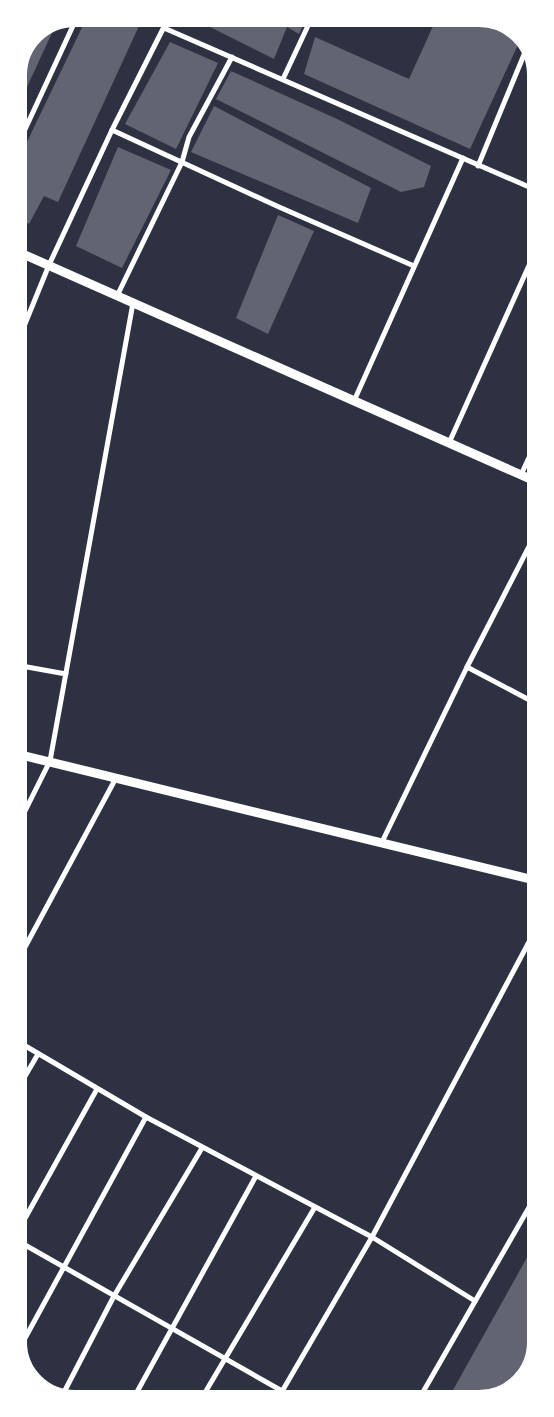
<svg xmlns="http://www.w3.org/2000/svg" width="554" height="1417" viewBox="0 0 554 1417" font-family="Roboto,sans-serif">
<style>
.building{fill:#626471}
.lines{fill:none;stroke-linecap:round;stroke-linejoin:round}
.minor{stroke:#fff;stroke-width:5}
.tertiary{stroke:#fff;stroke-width:9}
.rim{fill:none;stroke:#fff;stroke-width:6}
</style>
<rect width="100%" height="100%" fill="#2d3142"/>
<g class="building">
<polygon points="88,15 144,15 58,202 44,196 29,224 15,216 15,173 25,146"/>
<polygon points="186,15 308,15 299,34 287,27 274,59"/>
<polygon points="438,15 484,15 516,27 522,36 470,149 304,74 315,37 409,79"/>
<polygon points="57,22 15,113 15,71 33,32"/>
<polygon points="170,42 218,63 176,149 125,124"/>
<polygon points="231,71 335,118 431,166 424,187 401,192 216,99"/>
<polygon points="214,106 371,188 358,223 191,152"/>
<polygon points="118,147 171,170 122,268 76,246"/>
<polygon points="278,215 314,231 268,334 236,318"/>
<polygon points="539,1236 539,1343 527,1379 498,1399 448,1399"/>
</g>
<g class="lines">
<g class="minor">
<polyline points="164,28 536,190"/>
<polyline points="283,79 313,15"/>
<polyline points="112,130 279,207 414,266"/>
<polyline points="15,151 78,15"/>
<polyline points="478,166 528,45"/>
<polyline points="117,296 182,162 189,137 232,57"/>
<polyline points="16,346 49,265 112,130 170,15"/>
<polyline points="354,401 463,158"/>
<polyline points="449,443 536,250"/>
<polyline points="521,475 537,440"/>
<polyline points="16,665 66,674"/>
<polyline points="467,667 537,704"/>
<polyline points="17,827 50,761 133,303"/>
<polyline points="382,842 467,667 537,531"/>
<polyline points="17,962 116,778"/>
<polyline points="17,1041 146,1117 372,1237 475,1301"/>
<polyline points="17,1090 38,1054"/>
<polyline points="18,1231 97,1089"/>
<polyline points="18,1241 298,1400"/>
<polyline points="18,1351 146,1117"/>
<polyline points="61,1398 114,1296 202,1148"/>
<polyline points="419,1399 539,1190"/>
<polyline points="277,1400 372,1237 538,925"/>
<polyline points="132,1401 256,1176"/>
<polyline points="200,1401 315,1207"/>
</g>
<g class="tertiary">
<polyline points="16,251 537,482"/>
<polyline points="17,754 538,881"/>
</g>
</g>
<path d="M0 0H554V1417H0ZM75 24H479A51 51 0 0 1 530 75V1342A51 51 0 0 1 479 1393H75A51 51 0 0 1 24 1342V75A51 51 0 0 1 75 24Z" fill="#fff" fill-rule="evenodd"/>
<path class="rim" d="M75 24H479A51 51 0 0 1 530 75V1342A51 51 0 0 1 479 1393H75A51 51 0 0 1 24 1342V75A51 51 0 0 1 75 24Z"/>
</svg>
